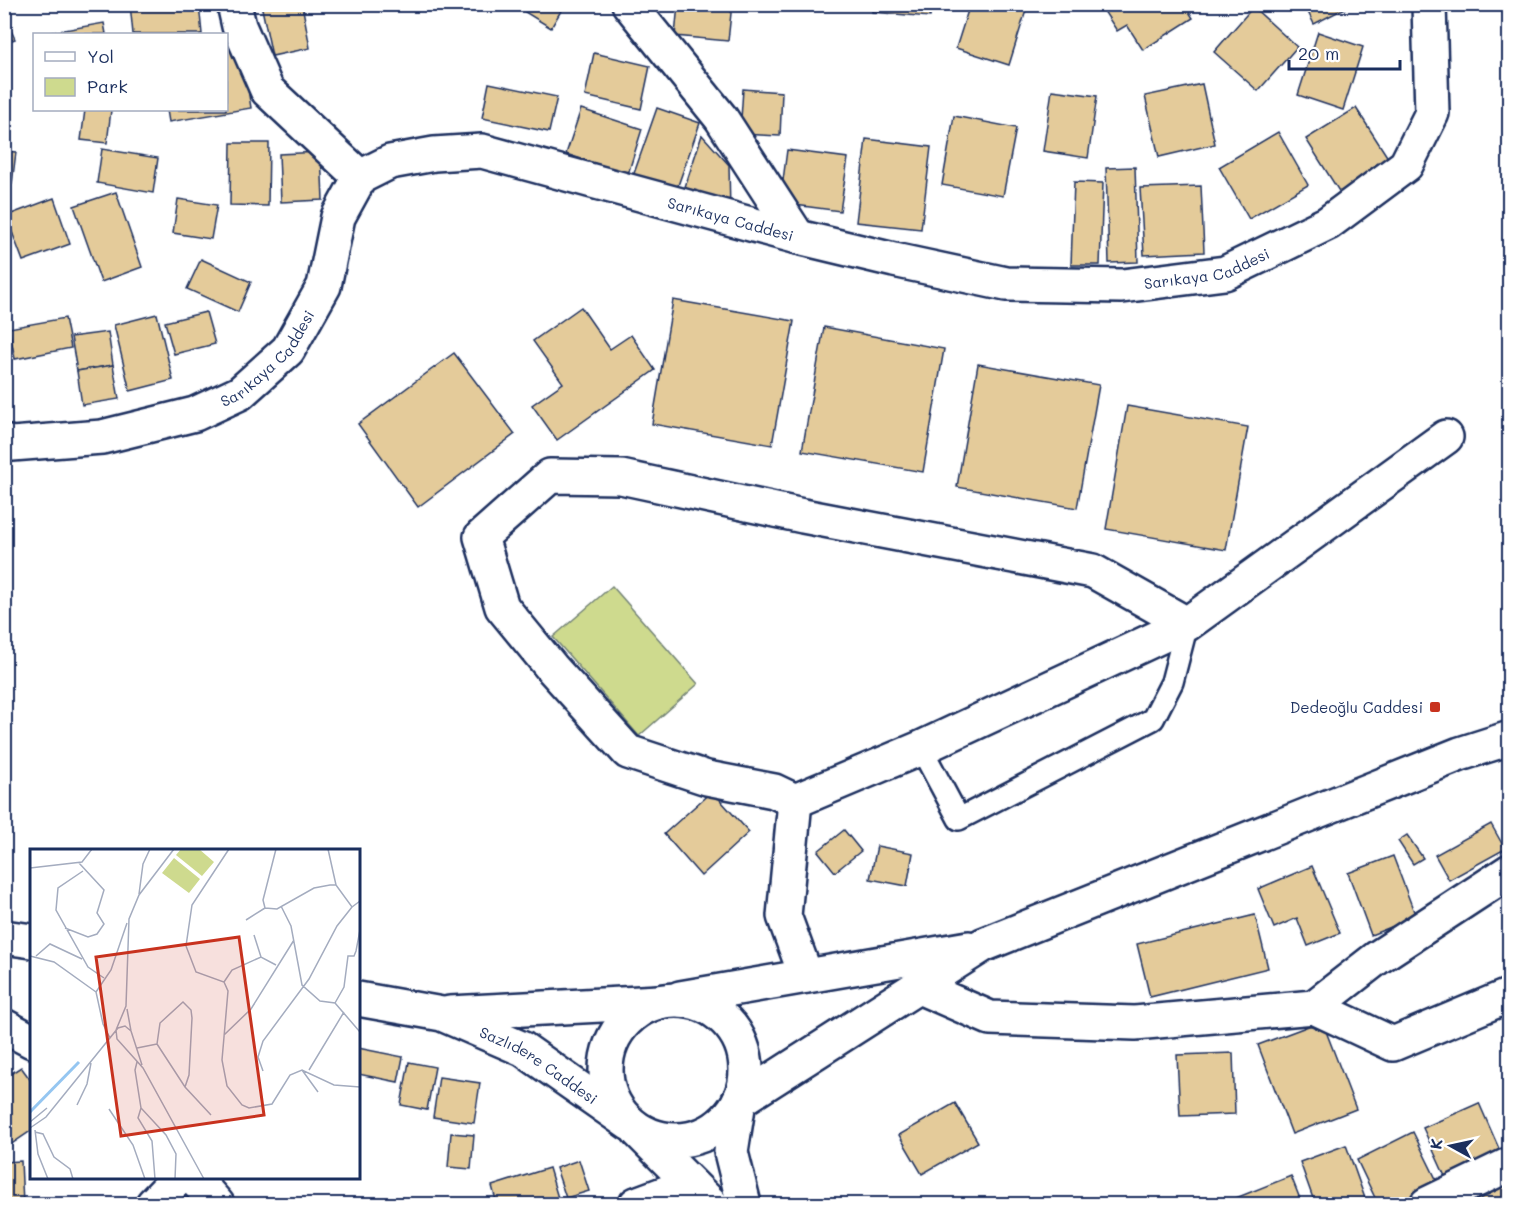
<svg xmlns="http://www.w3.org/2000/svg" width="1514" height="1209" viewBox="0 0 1514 1209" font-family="Mali,sans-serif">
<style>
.green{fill:#ceda8e;stroke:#748476;stroke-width:1.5}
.building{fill:#e4cb9a;stroke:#1b2f5e;stroke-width:1.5}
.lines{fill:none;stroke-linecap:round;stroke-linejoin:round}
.lane-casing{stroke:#1b2f5e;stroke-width:26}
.street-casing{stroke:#1b2f5e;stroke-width:38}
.primary-casing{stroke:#1b2f5e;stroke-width:38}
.lane{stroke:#fff;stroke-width:21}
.street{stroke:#fff;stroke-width:33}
.primary{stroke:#fff;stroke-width:33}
.poi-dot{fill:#c8321e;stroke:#fff;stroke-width:2}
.labels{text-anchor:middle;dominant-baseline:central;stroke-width:4.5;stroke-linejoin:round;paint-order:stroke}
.street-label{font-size:15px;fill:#1b2f5e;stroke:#fff}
.poi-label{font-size:15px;fill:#1b2f5e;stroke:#fff;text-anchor:end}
.inset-river{fill:none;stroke:#95c6f1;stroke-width:3}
.inset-road{fill:none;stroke:#a4acbf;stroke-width:1.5}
.view{fill:#c8321e;fill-opacity:0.15;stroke:#c8321e;stroke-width:3}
.inset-edge{fill:none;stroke:#1b2f5e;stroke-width:3}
</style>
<rect width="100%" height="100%" fill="#fff"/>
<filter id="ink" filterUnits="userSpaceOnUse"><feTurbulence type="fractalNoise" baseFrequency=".0167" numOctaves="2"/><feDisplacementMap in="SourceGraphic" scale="12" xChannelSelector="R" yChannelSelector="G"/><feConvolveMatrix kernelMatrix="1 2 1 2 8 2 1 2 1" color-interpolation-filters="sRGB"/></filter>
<g filter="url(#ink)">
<polygon class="green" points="612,586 698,684 639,736 553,637"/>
<g class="building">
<polygon points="130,4 199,4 202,34 133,34"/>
<polygon points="261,4 302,4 310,48 272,56"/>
<polygon points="512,4 565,4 551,28"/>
<polygon points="678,4 732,4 728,41 675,36"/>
<polygon points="872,4 931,4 930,17 872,12"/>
<polygon points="970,4 1028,4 1009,65 956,48"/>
<polygon points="1108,4 1184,4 1193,18 1143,50 1127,25 1117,31 1102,8"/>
<polygon points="1304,4 1353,4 1314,24"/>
<polygon points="1253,7 1297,47 1258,91 1214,52"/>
<polygon points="4,15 15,39 4,43"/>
<polygon points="104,23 106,34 42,34"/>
<polygon points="1318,32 1363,47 1343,110 1298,95"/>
<polygon points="241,46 251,108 169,122 167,110 226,110 226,48"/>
<polygon points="594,53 650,66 641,109 585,96"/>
<polygon points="489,83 557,97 549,132 482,118"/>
<polygon points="1202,84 1215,144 1159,157 1145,96"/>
<polygon points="743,89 782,92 780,136 740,134"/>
<polygon points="1052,90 1097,96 1088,158 1043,151"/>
<polygon points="657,108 700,123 675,194 632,179"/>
<polygon points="1356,108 1392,164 1342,196 1306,139"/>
<polygon points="581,109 642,129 628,174 566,154"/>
<polygon points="85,110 111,110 107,143 81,140"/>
<polygon points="954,116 1016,128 1003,196 942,185"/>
<polygon points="1278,132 1308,185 1249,219 1219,167"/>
<polygon points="702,135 729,165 730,212 682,196"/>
<polygon points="866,139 931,147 921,229 856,222"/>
<polygon points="231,143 269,143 268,206 230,205"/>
<polygon points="102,149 158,158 153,193 97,183"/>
<polygon points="787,150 848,158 840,211 780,203"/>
<polygon points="4,151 16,152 12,184 4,183"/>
<polygon points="321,152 323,200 281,202 279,154"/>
<polygon points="1135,167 1138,262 1109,263 1106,168"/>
<polygon points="1074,182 1103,183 1100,265 1071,265"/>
<polygon points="1201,186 1204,252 1144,255 1140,188"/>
<polygon points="116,192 142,267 101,282 74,206"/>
<polygon points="54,198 70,244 23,261 6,216"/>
<polygon points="178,199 217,205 211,239 173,233"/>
<polygon points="201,259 251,282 238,312 187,289"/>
<polygon points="673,300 794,321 772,445 652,424"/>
<polygon points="581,307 610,349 631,335 655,370 557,440 532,405 563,383 533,341"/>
<polygon points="206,312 215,344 174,354 165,322"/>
<polygon points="157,314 173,380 130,391 114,325"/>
<polygon points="65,318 71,348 15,359 9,328"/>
<polygon points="824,327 944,349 923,472 802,451"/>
<polygon points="108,332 113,365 77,371 71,337"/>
<polygon points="454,353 515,434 418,507 358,424"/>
<polygon points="978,364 1099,385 1077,508 957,487"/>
<polygon points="113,365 119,399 82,405 77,371"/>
<polygon points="1127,406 1248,427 1226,550 1106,529"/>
<polygon points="712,791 749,832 701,876 664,834"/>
<polygon points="1491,824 1505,849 1449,880 1435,855"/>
<polygon points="844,830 861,851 835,872 818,851"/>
<polygon points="1407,835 1423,858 1413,864 1398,841"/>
<polygon points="877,846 913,853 907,886 870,879"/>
<polygon points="1393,856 1416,917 1371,935 1348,873"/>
<polygon points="1312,866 1340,933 1308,946 1297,918 1274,928 1258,889"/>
<polygon points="1255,915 1268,968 1150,997 1137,944"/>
<polygon points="1322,1021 1356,1109 1292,1134 1258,1045"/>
<polygon points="358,1048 403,1057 398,1082 358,1074"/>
<polygon points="1233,1053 1235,1114 1180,1116 1177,1055"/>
<polygon points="409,1062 435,1067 427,1110 401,1105"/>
<polygon points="21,1067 32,1082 32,1130 4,1149 4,1078"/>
<polygon points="439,1077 480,1083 474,1123 433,1117"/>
<polygon points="955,1103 978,1142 922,1174 899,1135"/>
<polygon points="1479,1103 1504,1160 1449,1185 1423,1128"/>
<polygon points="1413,1132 1440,1187 1404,1204 1378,1204 1357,1160"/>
<polygon points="451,1133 474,1135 471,1169 448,1167"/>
<polygon points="1346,1145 1367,1204 1315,1204 1300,1162"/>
<polygon points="579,1160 589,1191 566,1198 556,1168"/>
<polygon points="21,1161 23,1204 4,1204 4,1162"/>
<polygon points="549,1168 558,1198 537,1204 497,1204 492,1186"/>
<polygon points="1291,1176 1302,1204 1238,1204 1236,1198"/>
<polygon points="1510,1179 1510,1204 1459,1204"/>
</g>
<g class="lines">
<defs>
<polyline id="lane" points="921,748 959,819 1153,719 1172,682 1187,624"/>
<g id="street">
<polyline points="234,4 239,26 267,90 360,177"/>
<polyline points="629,4 721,118 798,237"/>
<path id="s1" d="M4 442 12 444 102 437 195 414 240 393 288 350 324 286 338 217 360 177 390 162 434 154 482 151 798 237 894 260 1006 284 1122 286 1225 273 1328 223 1406 165 1432 113 1429 4"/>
<polyline points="1187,624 1093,571 803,516 621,477 550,476 481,537 502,607 552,668 628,752 707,778 774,791 795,801 921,748 1187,624 1446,437"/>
<polyline points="795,801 784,916 806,976"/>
<polyline points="4,937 32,941"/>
<polyline points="919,987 990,1018 1135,1023 1314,1007 1377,958 1510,871"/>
<path id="s2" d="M358 999 442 1014 523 1049 630 1124"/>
<polyline points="1314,1007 1393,1044 1510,995"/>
<polyline points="450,1013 659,1002"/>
<polyline points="4,1026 32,1041"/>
<polyline points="194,1178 217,1204"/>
<polyline points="153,1204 178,1178"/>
<polyline points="636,1204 690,1184"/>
<polyline points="1427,1204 1510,1164"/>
</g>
<g id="primary">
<polyline points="680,998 969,948"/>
<circle cx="676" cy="1070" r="70"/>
<polyline points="638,1131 711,1204"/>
<polyline points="744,1204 731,1152 739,1101 983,945 1460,754 1510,738"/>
</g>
</defs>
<use href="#lane" class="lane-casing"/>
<use href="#street" class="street-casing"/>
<use href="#primary" class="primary-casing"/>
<use href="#lane" class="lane"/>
<use href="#street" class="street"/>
<use href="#primary" class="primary"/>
</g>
</g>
<rect class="poi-dot" x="1429" y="701" width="12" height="12" rx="3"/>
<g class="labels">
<g class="street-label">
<text stroke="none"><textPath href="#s1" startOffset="882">Sarıkaya Caddesi</textPath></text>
<text stroke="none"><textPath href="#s1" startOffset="1368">Sarıkaya Caddesi</textPath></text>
<text stroke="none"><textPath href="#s1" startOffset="288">Sarıkaya Caddesi</textPath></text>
<text stroke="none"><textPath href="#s2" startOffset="195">Sazlıdere Caddesi</textPath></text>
</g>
<g class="poi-label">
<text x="1423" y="707">Dedeoğlu Caddesi</text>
</g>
</g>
<g transform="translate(30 849)">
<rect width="330" height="330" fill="#fff"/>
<path d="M151 0H169L184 13 172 27 146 6ZM144 9 170 30 159 44 132 24Z" fill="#ceda8e"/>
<path class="inset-river" d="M0 263 49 213"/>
<path class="inset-road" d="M199 0 162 56 156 97 166 123 194 133 198 142 192 211 197 237 212 256 219 259 242 255 260 226 272 221 304 236 330 238M298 0 306 36M0 19 52 13 62 0M53 22 28 39 26 61 58 118 74 129M109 45 113 15 120 0M251 57 261 77 272 136 290 152 305 154 330 183M235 59 247 60 284 39 300 36H306L322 58 330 52M235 59 233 51 246 0M216 71 235 59M35 79 58 88 67 85 74 75 67 64 74 41 49 14M224 86 231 108M0 107 24 113 66 143M6 107 20 95 52 110M194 133 202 121 231 108 246 116M305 154 314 138 318 107H324L326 102 330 81M97 160 101 182M86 181 96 157 99 70 109 46 144 0M86 181 87 190 113 219 174 330M101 182 112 216M194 186 221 160 264 91M80 189 73 175 66 143 81 121 97 74M107 199 127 195M107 213 105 221 111 259 136 286 146 305 145 330M272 221 288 243M279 221 314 163M233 222 228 208 233 192 279 130 307 77 322 58M155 238 159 226 162 169 161 161 153 153 130 174 127 195 155 238 181 266M47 256 57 235 61 214M111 259 108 269 122 292 125 330M79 260 103 296 115 330M0 273 17 259M0 279 16 268 88 179 95 177 101 182M5 281 8 305 18 330M5 283 13 285 24 308 40 320 43 330"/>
<path class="view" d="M209 88 234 266 91 287 66 108Z"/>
<rect width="330" height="330" class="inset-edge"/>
</g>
<rect width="1514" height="1209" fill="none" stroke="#fff" stroke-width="24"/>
<rect x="12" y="12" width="1490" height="1185" fill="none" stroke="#1b2f5e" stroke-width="2" filter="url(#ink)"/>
<rect x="33" y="33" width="195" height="78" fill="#ffffff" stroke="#a4acbf" stroke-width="1.5"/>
<rect x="45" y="52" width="30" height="9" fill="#ffffff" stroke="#a4acbf" stroke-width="1.5"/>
<text x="87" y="63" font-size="18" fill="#1b2f5e">Yol</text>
<rect x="45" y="78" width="30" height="18" fill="#ceda8e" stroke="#a4acbf" stroke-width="1.5"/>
<text x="87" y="93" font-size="18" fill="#1b2f5e">Park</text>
<g transform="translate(1451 1146) rotate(278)" stroke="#ffffff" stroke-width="4.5" paint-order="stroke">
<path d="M0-4.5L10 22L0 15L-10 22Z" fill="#1b2f5e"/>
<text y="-9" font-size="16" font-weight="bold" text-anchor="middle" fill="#1b2f5e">K</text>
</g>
<path d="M1289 60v9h111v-9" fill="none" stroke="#1b2f5e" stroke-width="3"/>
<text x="1298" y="60" font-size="18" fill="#1b2f5e" stroke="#ffffff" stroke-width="4.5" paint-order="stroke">20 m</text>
</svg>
